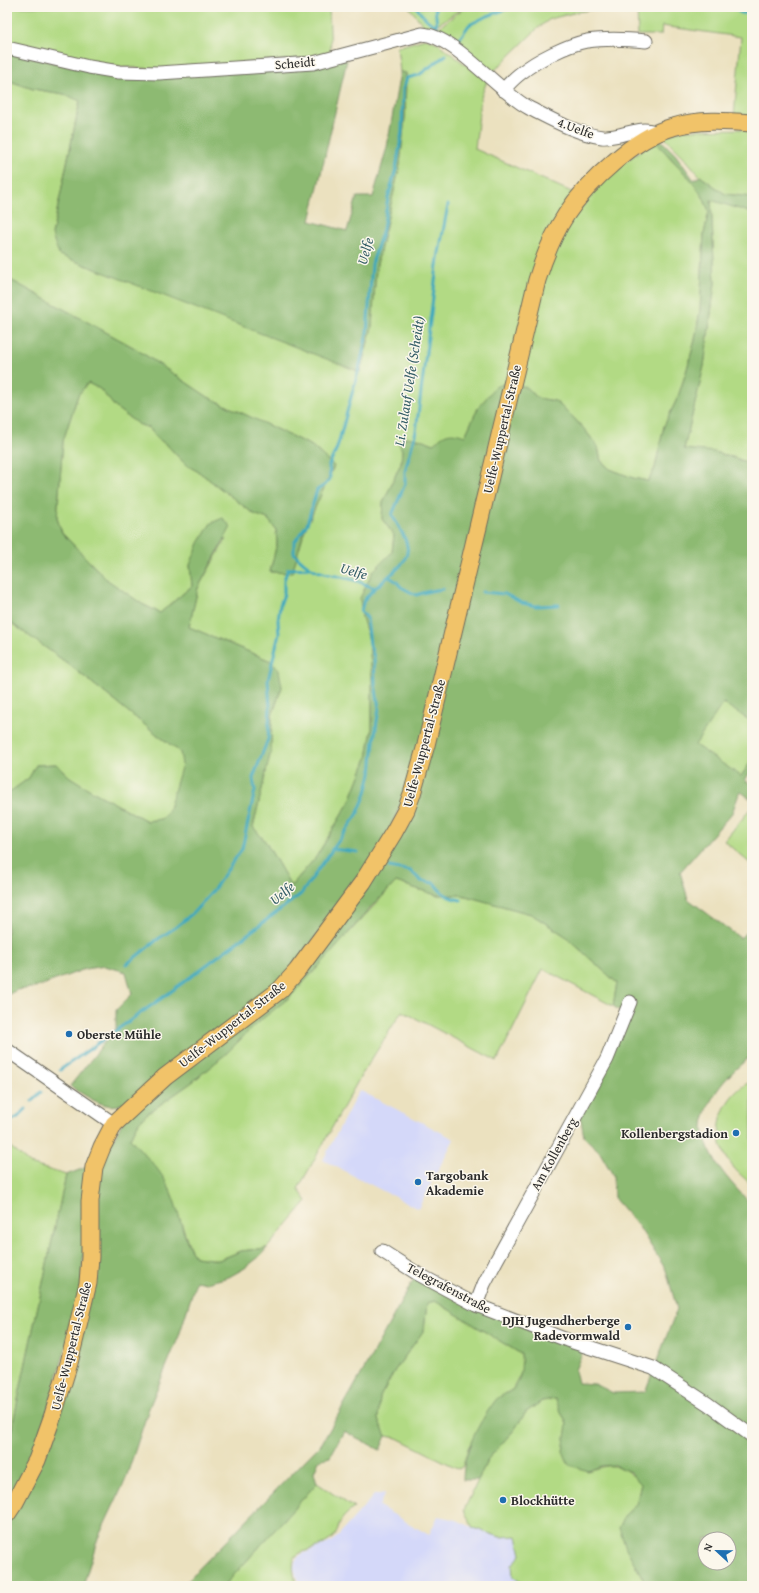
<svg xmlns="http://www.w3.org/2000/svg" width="759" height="1593" viewBox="0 0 759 1593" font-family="'Gentium Book Plus',serif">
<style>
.built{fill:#d4d8f9}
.green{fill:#b2da84;stroke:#6e8258}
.forest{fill:#8dba72;stroke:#5c724e;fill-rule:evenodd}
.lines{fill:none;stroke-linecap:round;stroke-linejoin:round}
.stream{stroke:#3ea8be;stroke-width:3}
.minor-casing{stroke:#6e6b5f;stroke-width:15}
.major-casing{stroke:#6e6b5f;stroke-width:19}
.minor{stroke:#fff;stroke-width:13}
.major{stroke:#f1c369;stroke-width:17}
.poi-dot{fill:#1f6fb2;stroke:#fbf7ec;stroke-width:1.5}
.labels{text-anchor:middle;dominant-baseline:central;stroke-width:3;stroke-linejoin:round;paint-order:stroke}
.street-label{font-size:13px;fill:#2b2b2b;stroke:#fbf7ec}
.poi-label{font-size:13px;font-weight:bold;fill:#2b2b2b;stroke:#fbf7ec;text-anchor:start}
.water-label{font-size:14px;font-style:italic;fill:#335d66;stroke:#fbf7ec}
</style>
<rect width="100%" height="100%" fill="#fbf7ec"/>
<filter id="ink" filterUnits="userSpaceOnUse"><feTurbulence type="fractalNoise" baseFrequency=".025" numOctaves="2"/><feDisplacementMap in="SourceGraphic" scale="8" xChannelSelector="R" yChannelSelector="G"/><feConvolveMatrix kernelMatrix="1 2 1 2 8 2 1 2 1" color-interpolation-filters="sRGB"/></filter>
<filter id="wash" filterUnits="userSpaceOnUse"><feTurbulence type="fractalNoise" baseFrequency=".012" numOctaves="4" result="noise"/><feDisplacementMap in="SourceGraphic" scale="16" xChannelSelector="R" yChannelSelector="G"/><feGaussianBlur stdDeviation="0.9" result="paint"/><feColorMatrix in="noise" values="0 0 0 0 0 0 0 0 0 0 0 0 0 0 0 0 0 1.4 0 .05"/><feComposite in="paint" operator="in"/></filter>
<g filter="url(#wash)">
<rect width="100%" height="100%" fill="#ebe1bf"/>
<g class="built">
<polygon points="359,1090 454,1139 418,1209 323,1160"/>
<polygon points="385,1493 379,1506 429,1535 438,1516 457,1520 474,1528 500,1537 517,1536 521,1555 512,1565 513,1576 527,1586 299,1586 294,1568 295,1561 298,1557 302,1554 329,1543 336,1538 374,1495"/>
</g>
<g class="green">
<polygon points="7,7 329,7 331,54 299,59 160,69 119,67 7,42"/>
<polygon points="409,7 460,7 461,9 428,31"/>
<polygon points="470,7 611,7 577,12 550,19 538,28 491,74 434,31 463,9"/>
<polygon points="637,7 752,7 752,118 734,117 741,37 662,26 661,35 638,35"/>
<polygon points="425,39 436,42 487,81 481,97 475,149 576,194 509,382 478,408 465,436 434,444 423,440 402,450 401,463 383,503 382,519 394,535 392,552 386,559 362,617 369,640 372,680 372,729 367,758 350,801 316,857 291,886 265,841 253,827 271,751 272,716 282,687 271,661 189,627 198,588 226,539 190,565 192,586 160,613 142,604 106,579 62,533 57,518 63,441 78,395 88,383 100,389 116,408 138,424 149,428 157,438 168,446 186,465 199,472 254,514 268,519 276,530 277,543 270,572 292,572 304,532 334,466 312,446 208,397 133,347 7,278 7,80 33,89 64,94 80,100 52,235 360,372 372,327 376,269 400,165 405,117 406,73 400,72 397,47"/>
<polygon points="752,129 752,197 725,194 700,176 683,156 664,137 681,130"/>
<polygon points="654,140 691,180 703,197 709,211 704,234 700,310 695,340 687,369 678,397 664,426 655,468 648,481 633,478 610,469 601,461 598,447 585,430 570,414 555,401 537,398 528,388 517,384 543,281 564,228 608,175"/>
<polygon points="711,199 752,213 752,464 733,457 684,449 704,366 715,283"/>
<polygon points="7,620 67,663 155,733 180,752 183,764 168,812 161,819 147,821 92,791 70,777 56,764 36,765 29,778 7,794"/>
<polygon points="723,702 752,722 752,760 741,777 694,745"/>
<polygon points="752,807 752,865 724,841"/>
<polygon points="396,882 436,895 462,895 531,914 564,935 617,983 613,1006 543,969 497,1061 402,1011 359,1079 298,1189 307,1201 267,1248 241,1251 219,1260 195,1257 190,1248 170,1190 130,1138 139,1122 148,1113 191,1083 228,1052 257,1023 305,980"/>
<path d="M752 1081V1185C743 1177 733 1169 727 1158 710 1130 723 1094 752 1081Z"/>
<polygon points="7,1144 30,1164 66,1175 7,1451"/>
<polygon points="435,1301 521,1354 522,1371 513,1389 496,1400 468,1448 463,1466 459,1469 397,1438 386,1436 378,1420 380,1397 395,1370 424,1330 427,1303"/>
<path d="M555 1399 567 1424 566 1435 588 1471C614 1462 622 1464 641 1484L636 1505 625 1515 643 1576 647 1586H527L513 1577 512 1565 521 1555 517 1536 500 1537 473 1528 464 1510 488 1459 514 1430 526 1412 542 1401Z"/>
<path d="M317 1483 354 1508C350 1511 345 1515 342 1519 338 1525 338 1534 330 1540 307 1558 284 1542 297 1586H224Z"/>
</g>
<g class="forest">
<polygon points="7,52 99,73 347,60 310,221 347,231 357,197 373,197 387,147 400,72 406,73 405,117 400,165 376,268 372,327 360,372 59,255 52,235 80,101 64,94 33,89 7,80"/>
<path d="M659 138 675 154 694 180 700 176 725 194 752 197V213L711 200 715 283 704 366 684 449 715 452 752 464V722L723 703 695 745 741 776 752 760V769L745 780 752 785V800L740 791 732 813 680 872 688 899 740 938 752 928V1055C730 1073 707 1095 703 1126 703 1130 704 1134 705 1138 713 1165 733 1185 752 1205V1586H647L626 1548 619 1528 625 1515 636 1505 641 1484 630 1472 615 1465 601 1466 588 1471 569 1465 563 1451 567 1424 555 1399 542 1401 526 1412 514 1430 488 1459 478 1480H463C463 1452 478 1424 495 1401 499 1395 508 1394 513 1389 522 1379 522 1366 521 1354L435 1301 427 1303 424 1330 395 1370 380 1397 378 1420 386 1436 380 1450 344 1431 330 1457 319 1460 314 1472 317 1483 224 1586H182L322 1443 362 1373 417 1273 585 1346 575 1370 578 1383 595 1384 613 1393 645 1392 677 1309 666 1270 639 1227 614 1198 613 1175 599 1151 584 1137 579 1109 625 1014 613 1006 617 983 564 935 531 914 462 895H436L396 882 372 906 333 951 290 997 257 1023 228 1052 191 1083 148 1113 139 1122 130 1138C144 1155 161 1169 170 1190 180 1212 182 1237 195 1257L219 1260 241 1251 267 1248 259 1257 245 1268 229 1277 206 1283 196 1281 179 1336 149 1408 125 1481 98 1538 83 1586H7V1522L67 1385 100 1165 124 1119 283 992 398 830 517 384 528 388 537 398 555 401 570 414 585 430 598 447 601 461 610 469 633 478 648 481 655 468 664 426 678 397 687 369 695 340 700 310 704 234 709 211 703 197 691 180 654 140ZM705 1539H729V1563H705Z"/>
<path d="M7 278 133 347 208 397 312 446 334 466 304 532 292 573 270 572 277 543 276 530 268 519 254 514 199 472 186 465 168 446 157 438 149 428 138 424 116 408 100 389 88 383 78 395 63 441 57 518 62 533 106 579 142 604 160 613 192 586 190 565 199 543 211 523 223 518 231 527 198 588 189 627 271 661 279 670 282 687 272 715 271 751 253 827 265 841 291 886 316 857 350 801 367 758 372 729V680L369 640 362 617 360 598 373 571 392 552 394 535 382 519 383 503 401 463 402 450 398 442 407 437 423 440 434 444C444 432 451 431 465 436L478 408 495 387 509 382 417 768 380 851 277 988 126 1103C105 1112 87 1096 70 1086L116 1028V1010L132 994 126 972 105 966 85 969 37 987 17 990 7 995V794L29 778 36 765 56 764 70 777 92 791 147 821 161 819 168 812 182 764 180 752 155 733 67 663 7 620Z"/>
<polygon points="90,1166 80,1301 36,1448 7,1505 7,1451 66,1175"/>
</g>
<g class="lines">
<g class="stream">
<path d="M416 7C421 14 428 23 437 26L435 7"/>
<path d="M733 7C740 13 743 15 752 12"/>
<polyline points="441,30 455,41"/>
<polyline points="456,44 469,25 485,17 512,7"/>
<polyline points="389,577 396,581 401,587 416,595 430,591 443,589"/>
<path d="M375 588C382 583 387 577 394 572 418 552 405 538 392 515L405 484V471L416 431 438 258 448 205"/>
<polyline points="482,592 505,594 522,603 536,606 559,605"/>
<polyline points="332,849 358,852"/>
<path d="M389 867 411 871 421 881 434 883C442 894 448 898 461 900"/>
<polyline points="127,964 158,939 176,927 193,913 212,892 242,849 255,790 253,778 268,739 270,708 268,680 279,634 278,621 280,605 284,594 284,580 288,569 310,568"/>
<polyline points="7,1012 9,1014"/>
<path d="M60 1070 169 993 301 894 357 815 365 796 371 774 374 741 379 708 375 684 374 657 370 645 367 618 361 611 364 600 375 588C368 586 361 582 354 580 328 573 314 576 294 553V543L307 524 317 490 325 485 330 479 329 465 337 448 360 365 367 333 372 264 383 229 388 198 396 169 402 132 403 89 407 78 419 75 446 55"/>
<polyline points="32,1101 41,1092"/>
<polyline points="7,1123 18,1117 26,1109"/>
</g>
</g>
</g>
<g filter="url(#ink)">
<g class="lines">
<defs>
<g id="minor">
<path d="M7 48 89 67 119 72 159 73 313 63 422 34C455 36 498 92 529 108 551 119 577 134 602 137 620 139 640 124 656 133"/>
<path d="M503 90C509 84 514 78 521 73 537 60 567 45 587 41 606 38 627 39 646 41"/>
<polyline points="7,1050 114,1124"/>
<polyline points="382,1251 418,1274 476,1305 567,1340 653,1368 708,1404 752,1436"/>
<polyline points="476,1305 484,1284 496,1261 607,1059 630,1002"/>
</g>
<path id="major" d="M7 1514 15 1502 37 1460 53 1415 69 1363 88 1283 90 1257V1201L94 1167 102 1147 114 1124 165 1077 280 990 297 971 363 882 394 832 406 810 412 794 426 745 537 280C553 228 573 197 614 162 631 147 651 133 673 127 699 119 726 121 752 123"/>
</defs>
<use href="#minor" class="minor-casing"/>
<use href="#major" class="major-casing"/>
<use href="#minor" class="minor"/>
<use href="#major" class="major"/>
</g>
</g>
<g class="poi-dot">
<circle cx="69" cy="1034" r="4"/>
<circle cx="736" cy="1133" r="4"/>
<circle cx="418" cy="1182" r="4"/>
<circle cx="628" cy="1327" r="4"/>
<circle cx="503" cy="1500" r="4"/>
</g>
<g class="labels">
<g class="street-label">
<text transform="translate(295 63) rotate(-5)">Scheidt</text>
<text transform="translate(576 128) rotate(20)">4.Uelfe</text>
<text transform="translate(502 429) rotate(-77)">Uelfe-Wuppertal-Straße</text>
<text transform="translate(424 743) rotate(-75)">Uelfe-Wuppertal-Straße</text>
<text transform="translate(232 1024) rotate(-38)">Uelfe-Wuppertal-Straße</text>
<text transform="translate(554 1154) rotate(-61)">Am Kollenberg</text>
<text transform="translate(449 1288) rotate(28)">Telegrafenstraße</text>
<text transform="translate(71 1346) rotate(-76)">Uelfe-Wuppertal-Straße</text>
</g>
<g class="poi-label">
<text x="77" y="1034">Oberste Mühle</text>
<text x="728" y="1133" text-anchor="end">Kollenbergstadion</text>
<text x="426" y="1175">Targobank<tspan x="426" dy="15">Akademie</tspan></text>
<text x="620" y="1320" text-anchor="end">DJH Jugendherberge<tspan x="620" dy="15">Radevormwald</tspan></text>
<text x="511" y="1500">Blockhütte</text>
</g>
<g class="water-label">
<text transform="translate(365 251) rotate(-75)">Uelfe</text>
<text transform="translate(409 381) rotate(-81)">Li. Zulauf Uelfe (Scheidt)</text>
<text transform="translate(354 571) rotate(16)">Uelfe</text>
<text transform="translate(282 893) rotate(-40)">Uelfe</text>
</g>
</g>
<rect width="759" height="1593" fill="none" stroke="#fbf7ec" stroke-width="24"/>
<g transform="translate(717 1551) rotate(292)"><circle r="19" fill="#fbf7ec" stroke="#a8a59f"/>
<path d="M0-3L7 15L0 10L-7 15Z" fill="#1f6fb2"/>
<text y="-6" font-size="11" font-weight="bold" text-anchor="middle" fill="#2b2b2b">N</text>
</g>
</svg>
